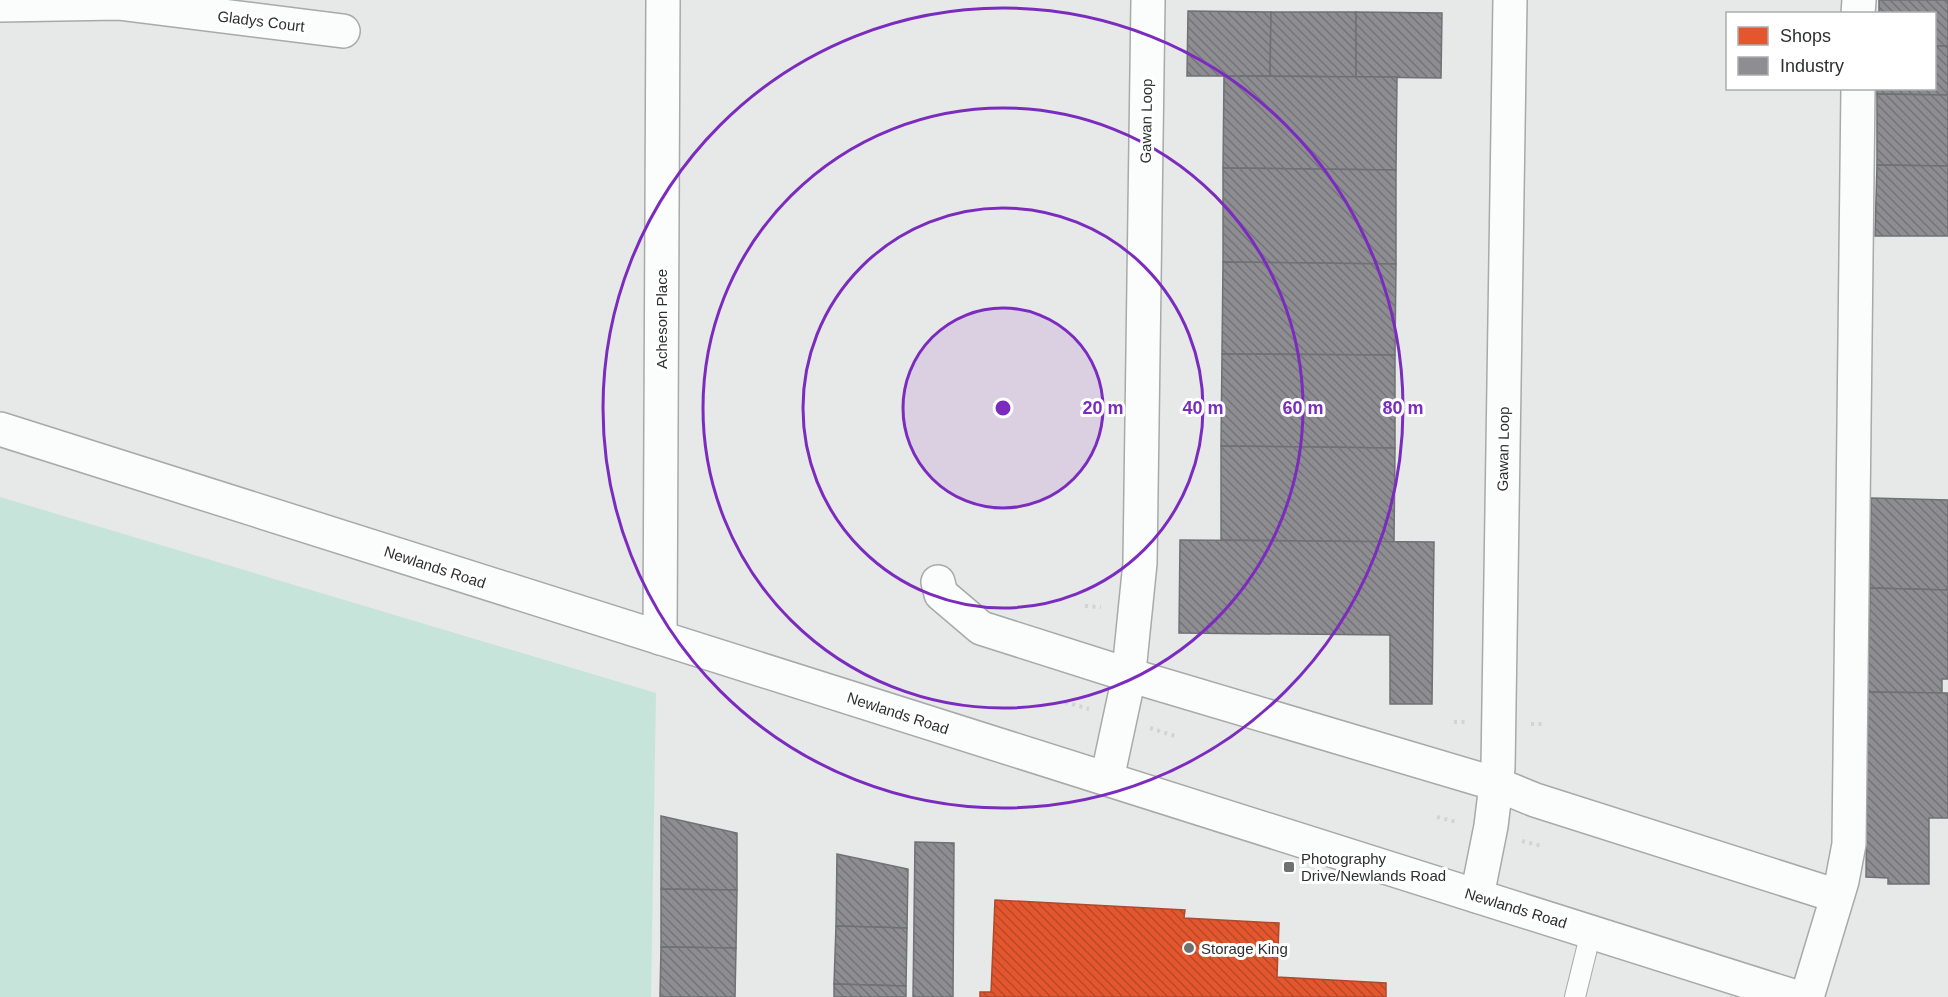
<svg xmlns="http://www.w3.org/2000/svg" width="1948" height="997" viewBox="0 0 1948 997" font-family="Helvetica,sans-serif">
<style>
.green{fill:#c7e4db}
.shops{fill:url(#shops-back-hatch);stroke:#ad4b2e;stroke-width:1.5}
.industry{fill:url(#industry-back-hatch);stroke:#707174;stroke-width:1.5}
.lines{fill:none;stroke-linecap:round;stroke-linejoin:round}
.service-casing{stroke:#a8a9a9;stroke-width:22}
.minor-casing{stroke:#a8a9a9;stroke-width:36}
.tertiary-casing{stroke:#a8a9a9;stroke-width:36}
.path{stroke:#d2d3d3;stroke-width:4;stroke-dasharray:3 4.5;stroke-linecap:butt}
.service{stroke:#fbfcfc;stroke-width:20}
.minor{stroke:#fbfcfc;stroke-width:33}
.tertiary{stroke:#fbfcfc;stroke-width:33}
.ring{fill:none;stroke:#7b2cbf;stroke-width:3}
.poi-dot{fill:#6f7070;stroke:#fff;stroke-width:2}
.labels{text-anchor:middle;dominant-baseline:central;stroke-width:6;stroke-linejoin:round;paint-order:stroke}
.street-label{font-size:15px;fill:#2e2f2f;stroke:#fff}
.poi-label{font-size:15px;fill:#2e2f2f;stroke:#fff;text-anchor:start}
.centre{fill:#7b2cbf;stroke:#fff;stroke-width:3}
.ring-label{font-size:18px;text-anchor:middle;font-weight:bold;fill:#7b2cbf;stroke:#fff;stroke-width:6;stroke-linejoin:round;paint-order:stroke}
</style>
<defs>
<pattern id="shops-back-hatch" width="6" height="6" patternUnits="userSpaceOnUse" patternTransform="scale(1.5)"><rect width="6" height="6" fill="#e4572e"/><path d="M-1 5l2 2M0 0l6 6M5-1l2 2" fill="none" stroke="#b94828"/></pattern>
<pattern id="industry-back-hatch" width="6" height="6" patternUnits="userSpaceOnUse" patternTransform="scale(1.5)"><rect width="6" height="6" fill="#8d8d92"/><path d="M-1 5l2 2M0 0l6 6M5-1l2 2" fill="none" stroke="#747478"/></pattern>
</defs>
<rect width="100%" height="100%" fill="#e7e8e8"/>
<polygon class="green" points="0,497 656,693 651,997 0,997"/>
<polygon class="shops" points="995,900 1185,910 1184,918 1279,923 1277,977 1386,983 1386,997 980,997 980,992 991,992"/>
<g class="industry">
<polygon points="1879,0 1948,0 1948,46 1934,46 1934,14 1879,14"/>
<polygon points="1188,11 1271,12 1270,76 1187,76"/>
<polygon points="1271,12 1356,12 1356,77 1270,76"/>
<polygon points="1356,12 1442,13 1441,78 1356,77"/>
<polygon points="1934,46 1948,46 1948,95 1877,94 1877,88 1934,88"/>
<polygon points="1224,76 1397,77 1396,170 1223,168"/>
<polygon points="1877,94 1948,95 1948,166 1877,165"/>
<polygon points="1877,165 1948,166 1948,236 1875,236"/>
<polygon points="1223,168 1396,170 1396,264 1223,262"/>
<polygon points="1223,262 1396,264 1395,355 1222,354"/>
<polygon points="1222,354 1395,355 1395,448 1221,446"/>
<polygon points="1221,446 1395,448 1394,542 1221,540"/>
<polygon points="1871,498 1948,500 1948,590 1870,588"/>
<polygon points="1180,540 1434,542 1432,704 1390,704 1390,635 1179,633"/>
<polygon points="1870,588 1948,590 1948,679 1942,679 1942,693 1868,692"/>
<polygon points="1868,692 1948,693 1948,818 1929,818 1929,884 1888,884 1888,878 1866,877"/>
<polygon points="661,816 737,833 737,890 661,889"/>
<polygon points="915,842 954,843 953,997 913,997"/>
<polygon points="837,854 908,869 907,928 836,926"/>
<polygon points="661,889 737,890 736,948 661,947"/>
<polygon points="836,926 907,928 906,986 834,984"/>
<polygon points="661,947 736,948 735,997 660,997"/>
<polygon points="834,984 906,986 906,997 834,997"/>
</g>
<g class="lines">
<defs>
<polyline id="service" points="1575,997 1591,932"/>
<g id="minor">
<polyline points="0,5 118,3 343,31"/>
<polyline points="1858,14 1859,0"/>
<polyline points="938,582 941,594 981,628 1129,675 1496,784 1535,800 1837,896"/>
<polyline points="660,638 663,0"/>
<polyline points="1107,779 1128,681 1140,563 1148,0"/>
<polyline points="1477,896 1491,826 1498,768 1510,0"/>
<polyline points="1807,997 1842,881 1849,844 1858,88"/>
</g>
<polyline id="tertiary" points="0,429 1796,997"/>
</defs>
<use href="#service" class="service-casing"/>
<use href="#minor" class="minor-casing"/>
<use href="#tertiary" class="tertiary-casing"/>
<g class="path">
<polyline points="1085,606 1101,607"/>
<polyline points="1065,702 1089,709"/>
<polyline points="1454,722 1466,722"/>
<polyline points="1531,724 1545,724"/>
<polyline points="1150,728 1175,736"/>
<polyline points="1437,817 1457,822"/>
<polyline points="1522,841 1542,846"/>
</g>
<use href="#service" class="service"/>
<use href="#minor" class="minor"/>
<use href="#tertiary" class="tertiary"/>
</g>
<circle cx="1003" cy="408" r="100" fill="#7b2cbf" fill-opacity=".12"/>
<g class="ring">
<circle cx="1003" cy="408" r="100"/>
<circle cx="1003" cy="408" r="200"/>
<circle cx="1003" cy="408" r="300"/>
<circle cx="1003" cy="408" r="400"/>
</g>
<g class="poi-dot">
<rect x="1283" y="861" width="12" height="12" rx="3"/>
<circle cx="1189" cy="948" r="6"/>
</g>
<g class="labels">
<g class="street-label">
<text transform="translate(261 21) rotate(7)">Gladys Court</text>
<text transform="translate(1146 121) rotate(-89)">Gawan Loop</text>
<text transform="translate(661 319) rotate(-90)">Acheson Place</text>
<text transform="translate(1503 449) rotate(-89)">Gawan Loop</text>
<text transform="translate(435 567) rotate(18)">Newlands Road</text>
<text transform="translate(898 713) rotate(18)">Newlands Road</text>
<text transform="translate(1516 908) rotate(17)">Newlands Road</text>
</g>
<g class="poi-label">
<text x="1301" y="858">Photography<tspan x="1301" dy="17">Drive/Newlands Road</tspan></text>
<text x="1201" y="948">Storage King</text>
</g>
</g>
<circle cx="1003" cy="408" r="9" class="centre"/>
<g class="ring-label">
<text x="1103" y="414">20 m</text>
<text x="1203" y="414">40 m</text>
<text x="1303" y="414">60 m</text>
<text x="1403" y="414">80 m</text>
</g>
<rect x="1726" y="12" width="210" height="78" fill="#ffffff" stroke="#abacac" stroke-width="1.5"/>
<rect x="1738" y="27" width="30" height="18" fill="#e4572e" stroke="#abacac" stroke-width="1.5"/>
<text x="1780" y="42" font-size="18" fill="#2e2f2f">Shops</text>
<rect x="1738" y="57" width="30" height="18" fill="#8d8d92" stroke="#abacac" stroke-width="1.5"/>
<text x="1780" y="72" font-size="18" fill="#2e2f2f">Industry</text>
</svg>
